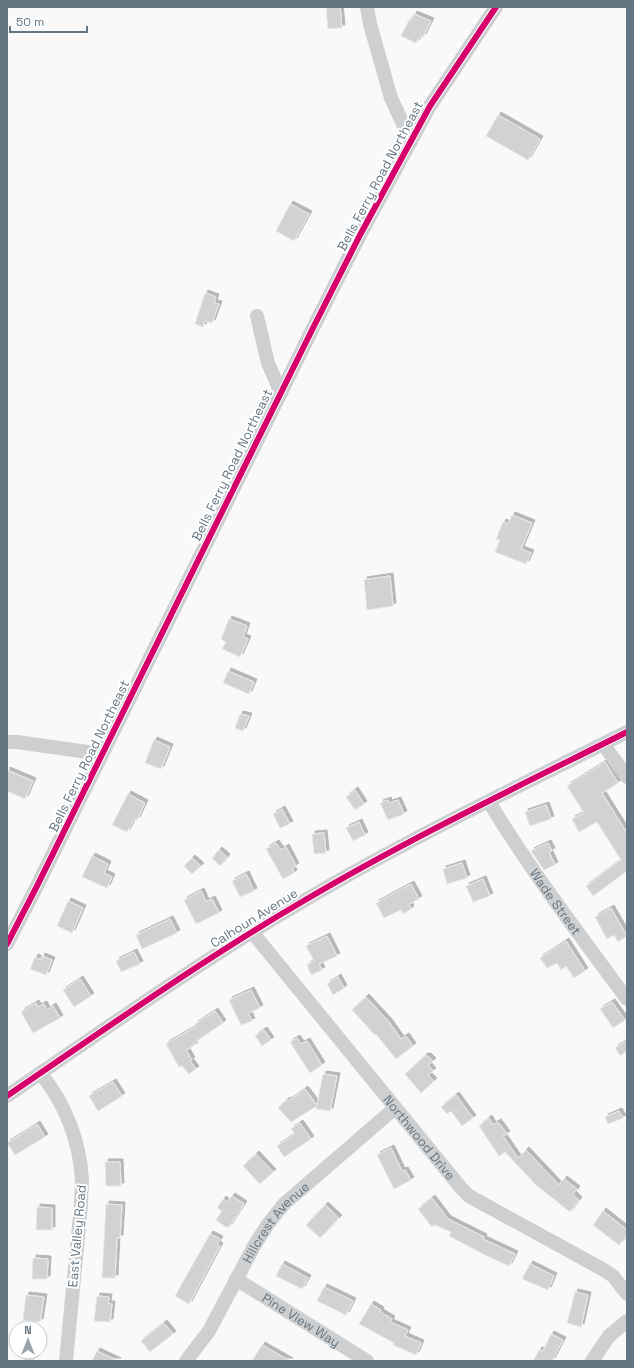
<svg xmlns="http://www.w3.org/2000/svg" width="634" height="1368" viewBox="0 0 634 1368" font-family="'Space Grotesk',sans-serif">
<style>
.building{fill:#d0d2d3;stroke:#e8e8e8;filter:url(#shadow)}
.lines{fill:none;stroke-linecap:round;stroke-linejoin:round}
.minor{stroke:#cecfd0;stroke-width:14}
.cycleway-casing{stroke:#fff;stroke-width:8}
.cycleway{stroke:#d6006c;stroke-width:6}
.labels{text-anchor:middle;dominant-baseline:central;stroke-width:4;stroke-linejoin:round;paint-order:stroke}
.street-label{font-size:13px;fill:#657683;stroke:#fff}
</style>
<defs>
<filter id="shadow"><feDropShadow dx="3" dy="-3" stdDeviation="0" flood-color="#0004"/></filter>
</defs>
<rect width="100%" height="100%" fill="#f9f9f9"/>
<g class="building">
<polygon points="326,7 340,7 342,28 328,29"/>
<polygon points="414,14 431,21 423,37 420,36 416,43 401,36 409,20 411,21"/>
<polygon points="498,115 540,139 528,160 486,136"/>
<polygon points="290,204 309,214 294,241 276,231"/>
<polygon points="205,293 216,297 214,303 219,304 212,323 205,321 203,327 195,324"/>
<polygon points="512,515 532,523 521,549 531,553 526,564 495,552 500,540 496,539 503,522 508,524"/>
<polygon points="390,576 393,606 367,610 364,580"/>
<polygon points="229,619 247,626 243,637 248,639 240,657 222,649 226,642 221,639"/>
<polygon points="228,671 254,682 249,694 223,683"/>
<polygon points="240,714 249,716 243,731 235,728"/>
<polygon points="154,740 170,747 161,769 145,763"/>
<polygon points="605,762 618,783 602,793 627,833 627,871 593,896 586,886 621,860 597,822 579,832 572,819 584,813 567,786"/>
<polygon points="7,770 33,781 25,799 7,791"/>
<polygon points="355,790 364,804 355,810 346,797"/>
<polygon points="128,794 145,803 137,820 134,819 127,832 112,825"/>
<polygon points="388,800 389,803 398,800 404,814 388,820 380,803"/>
<polygon points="546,805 551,819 530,826 525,812"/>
<polygon points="282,809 290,824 280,828 273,814"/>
<polygon points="359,822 365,835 353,841 346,828"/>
<polygon points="324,833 326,853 314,854 312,834"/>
<polygon points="276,843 281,850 286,847 296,866 292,868 294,873 283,879 266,849"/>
<polygon points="548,843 552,851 549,852 555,865 544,870 531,851"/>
<polygon points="219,850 227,857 220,866 212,858"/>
<polygon points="92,856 108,864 104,873 112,877 107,888 82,877"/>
<polygon points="192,858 201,866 192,874 184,866"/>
<polygon points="462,863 467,878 447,884 443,869"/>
<polygon points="246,874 254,891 240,897 232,881"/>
<polygon points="483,879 490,896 473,902 466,886"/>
<polygon points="411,884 419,899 409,904 411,909 403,914 401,910 384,918 376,903"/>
<polygon points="201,891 206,902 212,899 219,913 196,924 184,900"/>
<polygon points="68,901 83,908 72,933 57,926"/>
<polygon points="611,908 627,936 618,942 614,935 607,939 595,917"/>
<polygon points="170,919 177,933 142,949 136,935"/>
<polygon points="327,936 337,956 319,964 322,970 311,975 307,965 314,961 306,946"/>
<polygon points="566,941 585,971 574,978 566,966 561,970 557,963 547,968 540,958"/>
<polygon points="134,952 140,964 121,972 116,961"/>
<polygon points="42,956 52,960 46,975 30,969 35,957 41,960"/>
<polygon points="338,977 344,988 333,995 327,984"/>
<polygon points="80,979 91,996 74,1007 63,990"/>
<polygon points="251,990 260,1008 248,1013 252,1021 241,1025 229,1000"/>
<polygon points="366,997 389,1022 401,1039 406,1036 413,1046 396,1059 376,1034 375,1035 352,1010"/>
<polygon points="612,1002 625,1020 613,1028 600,1009"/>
<polygon points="36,1003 38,1007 44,1004 47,1010 53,1006 60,1018 33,1033 21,1012"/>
<polygon points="215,1011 223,1023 194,1043 195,1045 186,1050 192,1060 190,1061 196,1069 189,1074 182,1066 179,1067 166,1044 197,1026 195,1024"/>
<polygon points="264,1030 271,1040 262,1046 255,1036"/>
<polygon points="297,1038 301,1044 307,1041 322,1065 310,1073 290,1042"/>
<polygon points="627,1040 627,1051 620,1056 615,1048"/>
<polygon points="425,1056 428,1056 433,1061 428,1065 433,1071 428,1075 434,1081 421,1093 405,1074"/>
<polygon points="323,1074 337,1076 330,1111 316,1109 317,1106 291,1122 278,1108 287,1100 288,1101 305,1089 317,1105"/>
<polygon points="113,1082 122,1096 98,1111 89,1096"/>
<polygon points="456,1095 473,1118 462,1126 451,1111 447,1114 441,1107"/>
<polygon points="619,1111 623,1118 608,1124 605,1117"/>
<polygon points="489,1118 493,1125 498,1122 507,1134 503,1136 518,1158 526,1150 559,1185 564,1179 577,1189 573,1194 579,1200 570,1212 536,1185 505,1152 499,1156 479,1126"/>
<polygon points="300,1123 311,1139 284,1157 277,1146 295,1134 291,1129"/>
<polygon points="37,1124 45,1137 15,1155 7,1143"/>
<polygon points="391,1148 402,1171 405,1170 411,1180 394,1189 377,1155"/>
<polygon points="256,1154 273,1172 260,1184 243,1166"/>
<polygon points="105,1162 120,1162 121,1186 106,1186"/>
<polygon points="232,1196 244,1204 229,1227 226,1227 216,1220 222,1211 217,1208 223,1199 227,1202"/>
<polygon points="432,1198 448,1219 484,1237 483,1239 515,1254 509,1266 487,1256 449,1236 451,1232 435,1225 432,1227 418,1209"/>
<polygon points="106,1204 122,1205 120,1238 117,1238 115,1278 102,1278"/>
<polygon points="325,1205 339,1218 320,1238 306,1225"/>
<polygon points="37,1207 52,1208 52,1230 36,1230"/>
<polygon points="603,1211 627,1230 627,1235 619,1245 593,1225"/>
<polygon points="210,1234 220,1239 217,1244 220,1246 189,1304 175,1296"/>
<polygon points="33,1258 48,1259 47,1279 32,1279"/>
<polygon points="282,1264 308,1278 302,1289 276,1276"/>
<polygon points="530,1264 554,1276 548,1290 522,1279"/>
<polygon points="324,1287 353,1301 346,1315 317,1301"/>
<polygon points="575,1292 588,1295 581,1327 567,1323"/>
<polygon points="26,1295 44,1297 40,1322 23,1320"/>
<polygon points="97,1296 109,1297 108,1304 112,1304 110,1322 94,1321"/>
<polygon points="371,1304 381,1310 380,1312 392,1319 390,1322 408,1330 405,1336 421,1343 416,1355 393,1345 394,1343 359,1324"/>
<polygon points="164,1323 173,1334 150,1352 141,1341"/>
<polygon points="551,1334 563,1340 552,1361 533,1361 539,1350 543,1351"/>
<polygon points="262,1345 290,1361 252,1361"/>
<polygon points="97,1351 118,1361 92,1361"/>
<polygon points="24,1352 35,1352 34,1360 24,1360"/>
</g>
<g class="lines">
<g class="minor">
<polyline points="367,7 370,24 391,98 411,141"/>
<polyline points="257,316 268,363 281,393"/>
<polyline points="7,742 17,742 102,754"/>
<polyline points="603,744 627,777"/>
<path id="s1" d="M489 802C531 871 579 934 627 999"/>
<path id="s2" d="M252 932 461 1188 469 1196 604 1270 613 1276 627 1294"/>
<polyline points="7,944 36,888 312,330 360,235 430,106 496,7"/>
<path d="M40 1073C65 1102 80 1142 82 1180 82 1188 81 1196 81 1205L66 1361"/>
<path d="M7 1096C104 1030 199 962 300 903 406 840 517 787 627 732"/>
<path id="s3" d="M236 1279 367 1361"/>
<path id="s4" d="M186 1361 209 1331 254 1246 268 1224 284 1204 395 1108"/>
<polyline points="592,1361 609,1336 627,1321"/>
</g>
<defs>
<g id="cycleway">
<polyline points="7,944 36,888 312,330 360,235 430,106 496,7"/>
<path d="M7 1096C104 1030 199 962 300 903 406 840 517 787 627 732"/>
</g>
</defs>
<use href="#cycleway" class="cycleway-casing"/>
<use href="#cycleway" class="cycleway"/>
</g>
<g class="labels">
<g class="street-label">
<text transform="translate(380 176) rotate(-62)">Bells Ferry Road Northeast</text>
<text transform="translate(232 465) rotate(-64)">Bells Ferry Road Northeast</text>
<text transform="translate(89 756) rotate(-64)">Bells Ferry Road Northeast</text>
<text stroke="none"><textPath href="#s1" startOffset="120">Wade Street</textPath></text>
<text transform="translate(254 918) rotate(-32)">Calhoun Avenue</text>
<text stroke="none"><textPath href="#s2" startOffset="265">Northwood Drive</textPath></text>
<text stroke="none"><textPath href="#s4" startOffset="166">Hillcrest Avenue</textPath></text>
<text transform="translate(77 1236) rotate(-85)">East Valley Road</text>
<text stroke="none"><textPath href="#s3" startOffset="77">Pine View Way</textPath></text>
</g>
</g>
<rect width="634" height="1368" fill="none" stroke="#657683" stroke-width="16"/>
<g transform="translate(28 1340)"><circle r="19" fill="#ffffff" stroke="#c1c8cd"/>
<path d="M0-3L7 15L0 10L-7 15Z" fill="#99a4ac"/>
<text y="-6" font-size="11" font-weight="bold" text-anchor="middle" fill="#657683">N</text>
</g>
<path d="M10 26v6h77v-6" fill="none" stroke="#657683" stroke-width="2"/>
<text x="16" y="26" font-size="12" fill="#657683" stroke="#ffffff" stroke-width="3" paint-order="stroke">50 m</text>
</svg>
